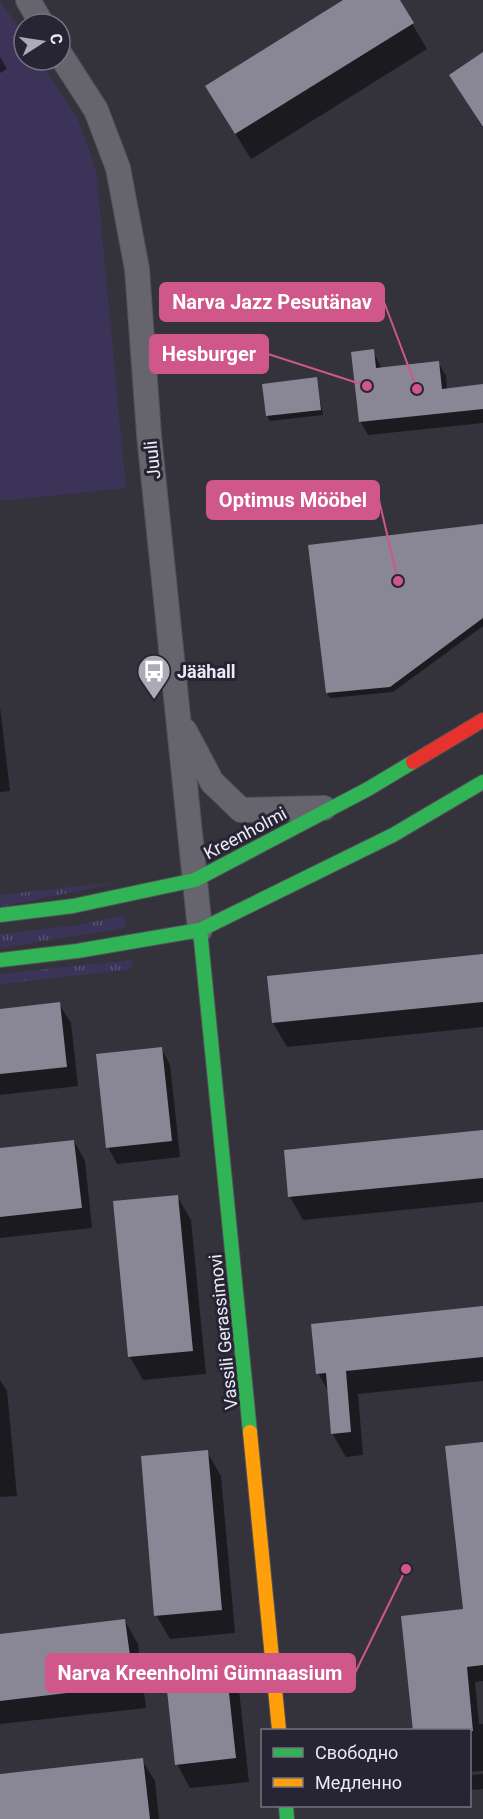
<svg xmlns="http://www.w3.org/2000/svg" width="483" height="1819" viewBox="0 0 483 1819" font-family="Roboto,sans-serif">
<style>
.grass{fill:url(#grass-tufts)}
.garden{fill:#3c3359}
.shadow{fill:#0007}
.building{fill:#898695}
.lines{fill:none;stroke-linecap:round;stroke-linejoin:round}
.street-casing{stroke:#525058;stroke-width:26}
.fast-casing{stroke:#525058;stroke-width:16}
.slow-casing{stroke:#525058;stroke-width:16}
.jam-casing{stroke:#525058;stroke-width:16}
.street{stroke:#66656d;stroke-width:24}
.fast{stroke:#30b455;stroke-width:14}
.slow{stroke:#ff9f0a;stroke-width:14}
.jam{stroke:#e5322d;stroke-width:14}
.labels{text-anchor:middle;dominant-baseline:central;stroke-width:6;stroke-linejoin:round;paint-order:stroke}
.street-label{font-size:18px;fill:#eceaf5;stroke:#272434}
.poi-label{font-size:18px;font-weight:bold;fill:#eceaf5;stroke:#272434;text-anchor:start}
.leader{fill:none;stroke:#cf5789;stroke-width:2}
.callout-dot{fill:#cf5789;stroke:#272434;stroke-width:2}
.callout{fill:#cf5789;stroke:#cf5789;stroke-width:2}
.callout-label{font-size:20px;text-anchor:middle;font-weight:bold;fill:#fff}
</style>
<defs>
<pattern id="grass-tufts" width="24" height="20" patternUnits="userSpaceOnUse" patternTransform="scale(1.5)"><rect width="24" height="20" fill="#3c3359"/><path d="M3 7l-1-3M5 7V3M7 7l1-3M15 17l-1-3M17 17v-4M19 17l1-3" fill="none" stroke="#585171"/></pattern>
</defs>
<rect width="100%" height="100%" fill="#34323b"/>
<g class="grass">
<polygon points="98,884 112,884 0,907 0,895"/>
<polygon points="124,915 126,928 0,948 0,934 79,925"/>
<polygon points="132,960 131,968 126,970 0,984 0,974"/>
</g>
<polygon class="garden" points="0,0 24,36 24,60 40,60 78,120 96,170 126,488 0,501"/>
<g class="shadow">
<polygon points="346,0 398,0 427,49 251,159 222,112"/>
<polygon points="483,54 483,128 451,76"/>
<polygon points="0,57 7,69 0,73"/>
<polygon points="373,351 382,369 438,362 446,376 447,390 483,386 483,423 368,435 360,421"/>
<polygon points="316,379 323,415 270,421 267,416"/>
<polygon points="483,526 483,626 393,692 330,698 327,692"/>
<polygon points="0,707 10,791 0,792"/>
<polygon points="483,956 483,1027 287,1047 273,1023 268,977"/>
<polygon points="59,1004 71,1023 78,1086 0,1095 0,1011"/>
<polygon points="161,1048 170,1065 180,1157 117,1164 108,1147"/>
<polygon points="483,1131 483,1202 303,1220 290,1197"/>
<polygon points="74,1141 85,1161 92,1228 0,1238 0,1149"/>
<polygon points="177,1196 191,1220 206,1374 143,1380 130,1357"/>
<polygon points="483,1308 483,1381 358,1394 363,1455 346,1457 332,1433 329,1392 318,1373"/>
<polygon points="0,1380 7,1391 17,1496 0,1497"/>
<polygon points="483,1444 483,1681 475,1682 479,1724 483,1724 483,1771 470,1772 470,1730 415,1730 465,1611"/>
<polygon points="207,1452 221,1476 235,1633 170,1639 156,1615"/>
<polygon points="125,1621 138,1644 146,1708 0,1724 0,1636"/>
<polygon points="225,1666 239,1690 249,1782 190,1788 177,1764"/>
<polygon points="142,1760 155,1781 159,1819 0,1819 0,1774"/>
<polygon points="483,1774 483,1789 470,1790 470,1775"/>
</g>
<g class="building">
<polygon points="343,0 400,0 414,23 235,134 205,86"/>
<polygon points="483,52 483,127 449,75"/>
<polygon points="374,349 376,368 439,361 442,389 483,384 483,409 359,422 351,352"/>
<polygon points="317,377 321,410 266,416 262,384"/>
<polygon points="483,524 483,618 390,687 326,693 308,545"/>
<polygon points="483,954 483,1002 272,1023 267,976"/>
<polygon points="60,1002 67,1067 0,1074 0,1009"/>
<polygon points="162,1047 172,1141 106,1148 96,1054"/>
<polygon points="483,1130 483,1178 288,1197 284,1150"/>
<polygon points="74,1140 82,1208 0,1217 0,1148"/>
<polygon points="178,1195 193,1351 128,1357 113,1201"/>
<polygon points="483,1306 483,1357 346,1371 351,1432 331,1434 326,1373 316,1374 311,1324"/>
<polygon points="483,1442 483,1665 467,1667 473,1731 413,1731 401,1616 463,1609 445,1446"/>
<polygon points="208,1450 222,1610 154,1616 141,1456"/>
<polygon points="125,1619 134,1685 0,1701 0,1634"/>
<polygon points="226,1665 236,1758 175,1765 165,1672"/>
<polygon points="143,1758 150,1819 0,1819 0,1774"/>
</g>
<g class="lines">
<defs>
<g id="street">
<polyline points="28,0 42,24"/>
<polyline points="60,54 96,110 118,168 137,269 149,435 200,930"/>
<polyline points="185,731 212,782 241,810 324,808"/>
</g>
<g id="fast">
<polyline points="0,915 73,906 195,880 368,789 413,762"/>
<polyline points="200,930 250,1432"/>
<polyline points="0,960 77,951 200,930 393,835 483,782"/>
<polyline points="286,1806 287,1819"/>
</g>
<polyline id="slow" points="250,1432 279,1730"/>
<polyline id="jam" points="413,762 483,720"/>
</defs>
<use href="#street" class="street-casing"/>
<use href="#fast" class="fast-casing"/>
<use href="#slow" class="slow-casing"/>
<use href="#jam" class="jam-casing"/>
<use href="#street" class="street"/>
<use href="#fast" class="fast"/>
<use href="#slow" class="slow"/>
<use href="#jam" class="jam"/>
</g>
<defs>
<symbol id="bus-pin" viewBox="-11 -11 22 30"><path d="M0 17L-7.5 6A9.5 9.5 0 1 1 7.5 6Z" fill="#acaab4" stroke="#272434"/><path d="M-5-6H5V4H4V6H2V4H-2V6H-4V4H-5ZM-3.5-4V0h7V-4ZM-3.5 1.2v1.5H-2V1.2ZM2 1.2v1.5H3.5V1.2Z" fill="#fff"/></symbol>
</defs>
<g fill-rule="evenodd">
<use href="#bus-pin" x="135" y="652" width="38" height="52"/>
</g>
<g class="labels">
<g class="street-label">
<text transform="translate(152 460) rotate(-96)">Juuli</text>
<text transform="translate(245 833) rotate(-28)">Kreenholmi</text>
<text transform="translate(223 1332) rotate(-96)">Vassili Gerassimovi</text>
</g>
<g class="poi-label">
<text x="177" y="671">Jäähall</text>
</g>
</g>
<path class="leader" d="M417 389L384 302M367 386L268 354M398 581L379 500M406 1569L355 1673"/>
<g class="callout-dot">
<circle cx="417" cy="389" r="6"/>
<circle cx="367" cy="386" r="6"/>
<circle cx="398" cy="581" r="6"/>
<circle cx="406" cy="1569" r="6"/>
</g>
<g class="callout">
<rect x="160" y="283" width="224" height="38" rx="6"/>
<rect x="150" y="335" width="118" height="38" rx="6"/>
<rect x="207" y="481" width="172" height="38" rx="6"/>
<rect x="46" y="1654" width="309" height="38" rx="6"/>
</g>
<g class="callout-label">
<text x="272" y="309">Narva Jazz Pesutänav</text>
<text x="209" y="361">Hesburger</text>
<text x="293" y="507">Optimus Mööbel</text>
<text x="200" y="1680">Narva Kreenholmi Gümnaasium</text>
</g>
<rect x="261" y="1729" width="210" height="78" fill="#272434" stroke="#767381" stroke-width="1.5"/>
<rect x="273" y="1748" width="30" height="9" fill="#30b455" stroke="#767381" stroke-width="1.5"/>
<text x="315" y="1759" font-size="18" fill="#eceaf5">Свободно</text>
<rect x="273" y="1778" width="30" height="9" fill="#ff9f0a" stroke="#767381" stroke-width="1.5"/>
<text x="315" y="1789" font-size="18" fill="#eceaf5">Медленно</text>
<g transform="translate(42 42) rotate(78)"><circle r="28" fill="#272434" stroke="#767381" stroke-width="1.5"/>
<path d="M0-4.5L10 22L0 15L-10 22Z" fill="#acaab4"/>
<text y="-9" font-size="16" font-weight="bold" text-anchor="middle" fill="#eceaf5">С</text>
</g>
</svg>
